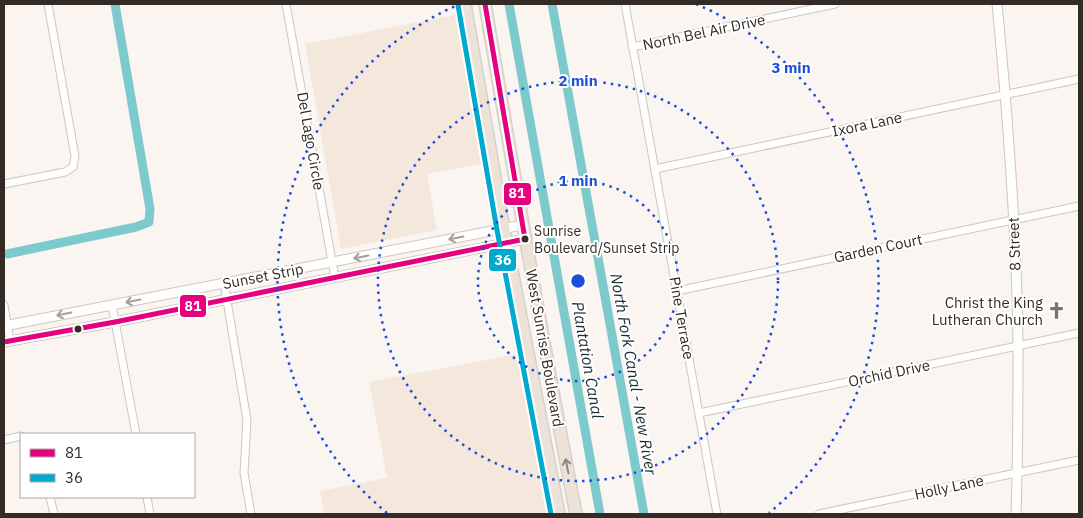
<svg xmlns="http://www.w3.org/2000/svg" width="1083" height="518" viewBox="0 0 1083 518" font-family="'IBM Plex Sans',sans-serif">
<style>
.built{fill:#f4e8dd}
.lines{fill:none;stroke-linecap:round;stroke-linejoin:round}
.canal{stroke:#7dcacc;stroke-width:9}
.minor-casing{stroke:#cdc6c0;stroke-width:9}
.tertiary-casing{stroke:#cdc6c0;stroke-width:11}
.trunk-casing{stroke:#d5d1ce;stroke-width:14}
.minor{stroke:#fefefd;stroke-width:7}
.tertiary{stroke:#fefefd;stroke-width:9}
.trunk{stroke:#ece2d8;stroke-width:11}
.bus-1-casing{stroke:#fff;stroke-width:9}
.bus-2-casing{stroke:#fff;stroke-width:9}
.bus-1{stroke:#e5007d;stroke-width:5}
.bus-2{stroke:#00a9ce;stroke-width:5}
.oneway{stroke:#a39f9b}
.oneway2{stroke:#90867e}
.ring{fill:none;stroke:#1d4ed8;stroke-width:2.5;stroke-dasharray:2.5 5}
.bus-dot{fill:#342b24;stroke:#fff;stroke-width:2}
.labels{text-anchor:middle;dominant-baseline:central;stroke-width:4;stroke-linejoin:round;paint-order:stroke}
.bus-label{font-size:14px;fill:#342b24;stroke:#fff;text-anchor:start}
.street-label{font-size:15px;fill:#342b24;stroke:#fff}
.poi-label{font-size:15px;fill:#342b24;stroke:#fff;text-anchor:end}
.water-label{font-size:16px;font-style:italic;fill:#1a2e2f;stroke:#fff}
.centre{fill:#1d4ed8;stroke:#fff;stroke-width:2.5}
.ring-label{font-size:15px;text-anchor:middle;font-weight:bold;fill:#1d4ed8;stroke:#fff;stroke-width:4;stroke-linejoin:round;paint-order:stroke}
.line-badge{stroke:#fff;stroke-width:2}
.badge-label{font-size:14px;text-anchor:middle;font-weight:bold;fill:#fff}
</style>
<rect width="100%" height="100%" fill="#faf5f0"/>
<g class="built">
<polygon points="455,15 482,164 427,174 437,230 341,249 305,44"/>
<polygon points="518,354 548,514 324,514 320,491 387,478 369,382"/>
</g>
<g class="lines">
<g class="canal">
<polyline points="509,4 600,514"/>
<polyline points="552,4 606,302 644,514"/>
<polyline points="7,254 136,227 149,222 150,209 115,4"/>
</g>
<defs>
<g id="minor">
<polyline points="286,4 335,278"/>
<polyline points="625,4 717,514"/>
<polyline points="632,47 835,4"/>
<polyline points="655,169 1079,79"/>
<polyline points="4,184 65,172 73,167 75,156 48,4"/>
<polyline points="224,283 247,420 244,473 251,514"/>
<polyline points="677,291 1079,206"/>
<polyline points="4,305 10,341"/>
<polyline points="112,305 136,434"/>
<polyline points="699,413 1079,333"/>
<polyline points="4,440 21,436"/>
<polyline points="50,497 54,514"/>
<polyline points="147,497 150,514"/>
<polyline points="819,514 1079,460"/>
</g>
<g id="tertiary">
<path d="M997 4C1008 118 1017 233 1018 348 1018 403 1018 459 1016 514"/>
<polyline points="4,326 522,225"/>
<polyline points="4,342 115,322 525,239"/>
</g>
<g id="trunk">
<polyline points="465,4 504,229 559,514"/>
<path d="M485 4C514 174 543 345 576 514"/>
</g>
</defs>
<use href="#minor" class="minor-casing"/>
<use href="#tertiary" class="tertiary-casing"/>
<use href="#trunk" class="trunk-casing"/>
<use href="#minor" class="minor"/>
<use href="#tertiary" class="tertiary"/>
<use href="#trunk" class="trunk"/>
<defs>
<polyline id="bus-1" points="4,342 115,322 525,239 485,4"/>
<polyline id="bus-2" points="458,5 497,230 551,514"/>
</defs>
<use href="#bus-1" class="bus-1-casing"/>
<use href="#bus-2" class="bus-2-casing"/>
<use href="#bus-1" class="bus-1"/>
<use href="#bus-2" class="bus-2"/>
</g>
<defs><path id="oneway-shaft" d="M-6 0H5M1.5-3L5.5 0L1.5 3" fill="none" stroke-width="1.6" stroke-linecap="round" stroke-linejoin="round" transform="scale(1.25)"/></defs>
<g class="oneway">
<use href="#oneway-shaft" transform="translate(456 238) rotate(169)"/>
<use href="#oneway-shaft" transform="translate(361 257) rotate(168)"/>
<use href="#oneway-shaft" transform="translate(133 301) rotate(168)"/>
<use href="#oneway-shaft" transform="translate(64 314) rotate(169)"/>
</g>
<use class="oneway2" href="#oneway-shaft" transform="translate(567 466) rotate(-101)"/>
<g class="ring">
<circle cx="578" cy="281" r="100"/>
<circle cx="578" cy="281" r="200"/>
<path d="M387 513A301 301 0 0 1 460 4M696 4A301 301 0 0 1 769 513"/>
</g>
<defs>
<symbol id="church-bare" viewBox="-9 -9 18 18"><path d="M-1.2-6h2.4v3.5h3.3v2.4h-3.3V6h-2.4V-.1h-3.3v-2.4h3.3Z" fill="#79726b" stroke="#fff" stroke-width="2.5" paint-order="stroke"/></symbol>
</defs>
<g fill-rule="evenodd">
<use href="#church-bare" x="1044" y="298" width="25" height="25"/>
</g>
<g class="bus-dot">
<circle cx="525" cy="239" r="4.5"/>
<circle cx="78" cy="329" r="4.5"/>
</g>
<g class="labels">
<g class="bus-label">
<text x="534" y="231">Sunrise<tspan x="534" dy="17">Boulevard/Sunset Strip</tspan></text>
</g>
<g class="street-label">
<text transform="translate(704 32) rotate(-12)">North Bel Air Drive</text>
<text transform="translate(867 124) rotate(-12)">Ixora Lane</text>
<text transform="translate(311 141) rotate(80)">Del Lago Circle</text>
<text transform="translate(1014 244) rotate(-92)">8 Street</text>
<text transform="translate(878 248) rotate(-12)">Garden Court</text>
<text transform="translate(263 276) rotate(-11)">Sunset Strip</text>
<text transform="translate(682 318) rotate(80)">Pine Terrace</text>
<text transform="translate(545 348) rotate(80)">West Sunrise Boulevard</text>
<text transform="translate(889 373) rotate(-12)">Orchid Drive</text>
<text transform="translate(949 487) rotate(-12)">Holly Lane</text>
</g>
<g class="poi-label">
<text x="1043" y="302">Christ the King<tspan x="1043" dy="17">Lutheran Church</tspan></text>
</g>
<g class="water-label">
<text transform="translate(588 360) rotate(80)">Plantation Canal</text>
<text transform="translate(634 374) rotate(80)">North Fork Canal - New River</text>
</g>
</g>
<circle cx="578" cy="281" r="8" class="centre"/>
<g class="ring-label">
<text x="791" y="73">3 min</text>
<text x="578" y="86">2 min</text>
<text x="578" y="186">1 min</text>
</g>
<g class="line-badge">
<rect x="503" y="182" width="29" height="24" rx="5" fill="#e5007d"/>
<rect x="488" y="248" width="29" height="24" rx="5" fill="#00a9ce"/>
<rect x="179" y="294" width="28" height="24" rx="5" fill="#e5007d"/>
</g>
<g class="badge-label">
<text x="517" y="198">81</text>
<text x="503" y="265">36</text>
<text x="193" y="311">81</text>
</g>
<rect width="1083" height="518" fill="none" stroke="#342b24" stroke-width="10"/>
<rect x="20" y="433" width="175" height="65" fill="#ffffff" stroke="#aeaaa7"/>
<rect x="30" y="449" width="25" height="8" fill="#e5007d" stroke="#aeaaa7"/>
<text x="65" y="458" font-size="15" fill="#342b24">81</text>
<rect x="30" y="474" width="25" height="8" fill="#00a9ce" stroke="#aeaaa7"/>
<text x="65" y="483" font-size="15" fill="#342b24">36</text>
</svg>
